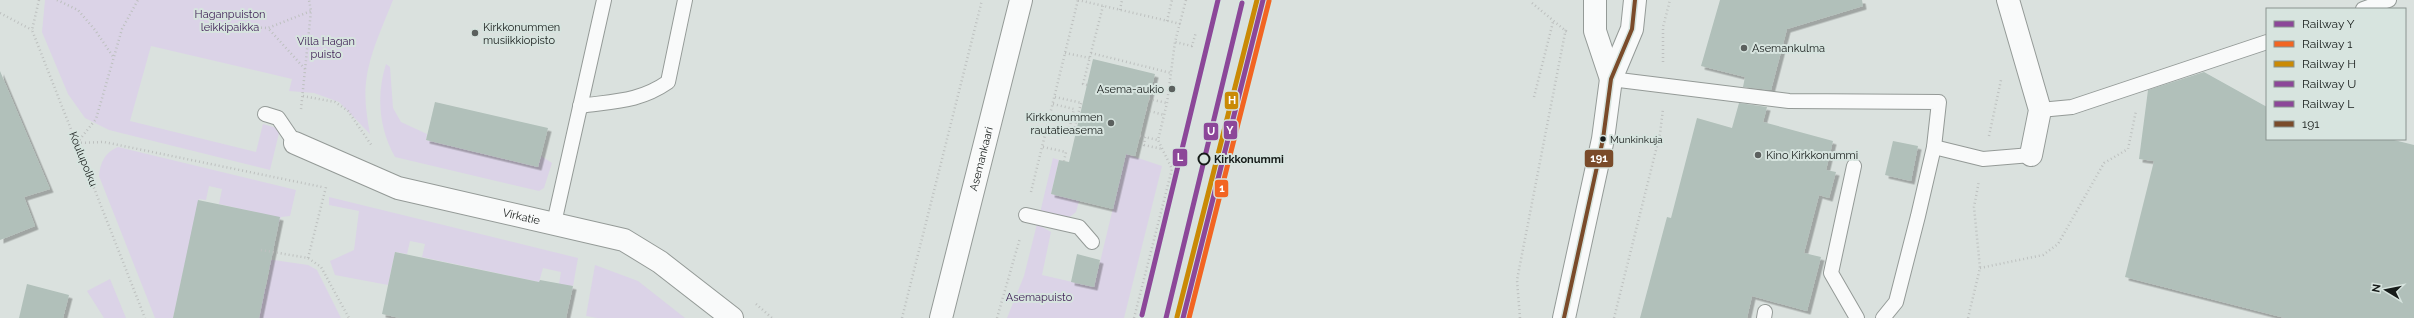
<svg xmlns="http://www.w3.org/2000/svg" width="2414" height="318" viewBox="0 0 2414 318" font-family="Raleway,sans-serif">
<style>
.green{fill:#dbd3e7}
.building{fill:#b1c0ba;filter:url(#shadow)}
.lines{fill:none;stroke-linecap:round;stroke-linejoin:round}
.service-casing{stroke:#949a97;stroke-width:16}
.minor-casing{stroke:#949a97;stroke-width:24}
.tertiary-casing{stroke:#949a97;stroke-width:24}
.path{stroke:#bdc0bf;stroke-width:2.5;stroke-dasharray:1 3;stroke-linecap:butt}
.service{stroke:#f9fafa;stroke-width:14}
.minor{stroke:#f9fafa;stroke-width:22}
.tertiary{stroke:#f9fafa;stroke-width:22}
.bus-1-casing{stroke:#d7e4df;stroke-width:7}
.bus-1{stroke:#7a4b2a;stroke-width:4}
.rail-1-casing{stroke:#d7e4df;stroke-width:8}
.rail-2-casing{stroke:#d7e4df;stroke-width:8}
.rail-3-casing{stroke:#d7e4df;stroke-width:8}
.rail-4-casing{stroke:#d7e4df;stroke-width:8}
.rail-5-casing{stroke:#d7e4df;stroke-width:8}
.rail-1{stroke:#8c4799;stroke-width:5}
.rail-2{stroke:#f26522;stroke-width:5}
.rail-3{stroke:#ca8a05;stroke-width:5}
.rail-4{stroke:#8c4799;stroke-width:5}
.rail-5{stroke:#8c4799;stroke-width:5}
.poi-dot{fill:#5b605e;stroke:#d7e4df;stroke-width:1.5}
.bus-dot{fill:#161b19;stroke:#d7e4df;stroke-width:1.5}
.stop-dot{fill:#d7e4df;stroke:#161b19;stroke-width:2}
.labels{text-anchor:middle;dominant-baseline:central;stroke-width:4;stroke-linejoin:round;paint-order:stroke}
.bus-label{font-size:10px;fill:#161b19;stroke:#d7e4df;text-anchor:start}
.park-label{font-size:11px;fill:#3c1d53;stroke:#d7e4df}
.poi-label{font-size:11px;fill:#161b19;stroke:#d7e4df;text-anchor:start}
.street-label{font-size:11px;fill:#161b19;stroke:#d7e4df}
.stop-label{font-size:11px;font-weight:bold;fill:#161b19;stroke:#d7e4df;text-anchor:start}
.line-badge{stroke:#d7e4df;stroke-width:1.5}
.badge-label{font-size:11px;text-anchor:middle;font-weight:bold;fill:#fff}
</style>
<defs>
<filter id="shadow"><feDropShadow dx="3.5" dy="3.5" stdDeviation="0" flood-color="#0004"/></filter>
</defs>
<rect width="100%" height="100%" fill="#dae1de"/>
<g class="green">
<path d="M45 0H393C383 26 369 54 366 82 364 99 367 117 370 134L339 102 314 93 289 91 292 79 151 46 130 121 256 152 263 124 280 129 270 170 109 130 85 118 68 94 42 32Z"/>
<path d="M386 64 390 67 393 108 401 122 427 134 426 140 538 167 541 156 552 163 544 188 539 191 395 157C379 129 376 95 386 64Z"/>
<path d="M118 147 296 190 290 216 281 217 277 229 267 215 219 204 222 189 209 186 206 200 199 199 173 318H155L99 176C100 163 105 152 118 147Z"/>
<polygon points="1126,154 1162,166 1124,318 1007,318 1024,276 1037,224 1051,232 1042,275 1094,287"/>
<polygon points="1053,158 1059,160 1051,194 1079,201 1076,212 1067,219 1040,213"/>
<polygon points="329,197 578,258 573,286 559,284 561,272 543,268 539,282 422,257 425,244 410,241 407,254 395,252 388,285 335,275 330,261 354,250 359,211 329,205"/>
<polygon points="260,258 308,265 317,270 341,318 259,318 262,301 254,285 266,287 270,270 257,267"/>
<polygon points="595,265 638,281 685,318 597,318 586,316"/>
<polygon points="110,279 126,318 104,318 87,291"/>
</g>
<g class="building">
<polygon points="1720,0 1862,0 1863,6 1787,29 1771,90 1743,87 1745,77 1701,66"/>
<polygon points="1093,59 1155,74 1135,156 1126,154 1113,209 1051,194 1059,160 1069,162"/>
<polygon points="0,71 50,189 24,197 35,226 0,240"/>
<polygon points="2204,72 2267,107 2267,139 2390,139 2414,145 2414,318 2285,318 2125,277 2154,161 2139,159 2148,90"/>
<polygon points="435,102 548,128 538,167 426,140"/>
<polygon points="1739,103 1767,107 1763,122 1833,141 1826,170 1836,172 1829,198 1819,195 1804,253 1821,257 1807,311 1752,296 1747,318 1640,318 1667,217 1671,218 1697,118 1732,128"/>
<polygon points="1893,141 1918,146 1911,181 1885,175"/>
<polygon points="198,200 280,217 259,318 173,318"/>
<polygon points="395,252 539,282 540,280 573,286 566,318 400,318 382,314"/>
<polygon points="1077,254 1100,260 1094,287 1071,282"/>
<polygon points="27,284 69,295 63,318 19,318"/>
</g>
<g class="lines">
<defs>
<g id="service">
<polyline points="2363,9 2389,0"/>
<polyline points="1611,79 1789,101 1939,102 1934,147 1918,216 1896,302 1883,318"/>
<path d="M580 106C614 101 639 102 668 82L685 0"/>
<polyline points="2040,110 2072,107 2267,42"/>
<polyline points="265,114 278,118 295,143"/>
<polyline points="1934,147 1983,159 2031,155"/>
<polyline points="1854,166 1831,273 1857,318"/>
<polyline points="1026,215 1079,227 1092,242"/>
<polyline points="554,223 604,0"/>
<polyline points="1764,318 1765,312"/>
</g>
<g id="minor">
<polyline points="2008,0 2040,110 2031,155"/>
<path id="s1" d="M295 143 398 188 624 240 660 262 732 318"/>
</g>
<g id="tertiary">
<polyline points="1595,0 1595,31 1611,79"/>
<path id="s2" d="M941 318 1021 0"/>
<polyline points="1564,318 1603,139 1611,79 1632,29 1635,0"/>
</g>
</defs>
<use href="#service" class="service-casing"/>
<use href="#minor" class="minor-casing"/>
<use href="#tertiary" class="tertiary-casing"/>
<g class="path">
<polyline points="39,0 32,30 145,318"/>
<polyline points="57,0 78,10 95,30 114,58"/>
<polyline points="1078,0 1181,24"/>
<polyline points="1186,0 1175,42 1192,46 1196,32"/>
<polyline points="1532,3 1567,32"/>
<polyline points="1120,10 1122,0"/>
<polyline points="0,13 32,30"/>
<polyline points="1167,21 1172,0"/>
<polyline points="249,27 268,28"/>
<polyline points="1065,53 1090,58"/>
<polyline points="1091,53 1171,73"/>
<polyline points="1663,62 1663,27 1670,0"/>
<polyline points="305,69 268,28 311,11"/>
<polyline points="1087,85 1083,84 1103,6"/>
<polyline points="303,96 335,102 348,111 372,146"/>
<polyline points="1055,97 1082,103"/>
<polyline points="1534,97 1553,22"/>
<polyline points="1149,99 1167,103"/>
<polyline points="1053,104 1074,109 1069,130 1074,131 1081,103"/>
<polyline points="301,109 311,11 309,0"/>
<polyline points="1146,110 1164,115"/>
<polyline points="1140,136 1158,140"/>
<polyline points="1989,136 2001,80"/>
<polyline points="1145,137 1144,145 1162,149"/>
<polyline points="77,143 104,142 322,187"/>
<polyline points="77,143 96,119 122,29 138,0"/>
<polyline points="1043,147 1066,152 1064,161"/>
<polyline points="1031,192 1078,0"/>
<polyline points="261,250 308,258 321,267 349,318"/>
<polyline points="308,258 326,187"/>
<polyline points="1980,268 2043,255 2058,244 2104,163 2128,149 2136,111"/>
<polyline points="756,304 772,318"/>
<polyline points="902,318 982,0"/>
<polyline points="997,318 1020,238"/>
<polyline points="1134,318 1172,169 1158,140 1167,103 1175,42"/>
<polyline points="1520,318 1517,280 1566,28"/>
<polyline points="1614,318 1660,134 1663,109"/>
<polyline points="1968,318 1980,268 1974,207 1979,181"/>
</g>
<use href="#service" class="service"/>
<use href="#minor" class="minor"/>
<use href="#tertiary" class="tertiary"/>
<defs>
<polyline id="bus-1" points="1564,318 1603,139 1611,79 1632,29 1635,0"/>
</defs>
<use href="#bus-1" class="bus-1-casing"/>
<use href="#bus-1" class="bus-1"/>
<defs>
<polyline id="rail-1" points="1183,318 1263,0"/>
<polyline id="rail-2" points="1189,318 1269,1"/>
<polyline id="rail-3" points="1177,317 1257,0"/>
<polyline id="rail-4" points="1166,318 1242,3"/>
<polyline id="rail-5" points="1142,315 1218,0"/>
</defs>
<use href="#rail-1" class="rail-1-casing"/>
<use href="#rail-2" class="rail-2-casing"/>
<use href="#rail-3" class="rail-3-casing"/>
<use href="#rail-4" class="rail-4-casing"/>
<use href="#rail-5" class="rail-5-casing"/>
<use href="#rail-1" class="rail-1"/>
<use href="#rail-2" class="rail-2"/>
<use href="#rail-3" class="rail-3"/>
<use href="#rail-4" class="rail-4"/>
<use href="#rail-5" class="rail-5"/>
</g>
<g class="poi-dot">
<circle cx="475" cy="33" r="4"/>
<circle cx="1744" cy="48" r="4"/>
<circle cx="1172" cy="89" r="4"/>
<circle cx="1111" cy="123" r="4"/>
<circle cx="1758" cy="155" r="4"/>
</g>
<circle class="bus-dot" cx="1603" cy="139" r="3.5"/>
<circle class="stop-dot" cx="1204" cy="159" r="5.5"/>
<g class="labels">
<g class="bus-label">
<text x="1610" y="139">Munkinkuja</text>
</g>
<g class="park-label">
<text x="230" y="14">Haganpuiston<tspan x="230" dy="13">leikkipaikka</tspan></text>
<text x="326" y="41">Villa Hagan<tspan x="326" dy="13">puisto</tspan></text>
<text x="1039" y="297">Asemapuisto</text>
</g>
<g class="poi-label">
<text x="483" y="27">Kirkkonummen<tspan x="483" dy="13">musiikkiopisto</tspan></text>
<text x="1752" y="48">Asemankulma</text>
<text x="1164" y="89" text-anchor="end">Asema-aukio</text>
<text x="1103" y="117" text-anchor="end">Kirkkonummen<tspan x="1103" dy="13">rautatieasema</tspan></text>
<text x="1766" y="155">Kino Kirkkonummi</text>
</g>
<g class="street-label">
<text transform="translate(83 159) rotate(68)">Koulupolku</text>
<text stroke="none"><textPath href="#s2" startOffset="164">Asemankaari</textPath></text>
<text stroke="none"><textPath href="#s1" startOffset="239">Virkatie</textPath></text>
</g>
<g class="stop-label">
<text x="1214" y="159">Kirkkonummi</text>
</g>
</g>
<g class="line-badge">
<rect x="1224" y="91" width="15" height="19" rx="4" fill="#ca8a05"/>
<rect x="1223" y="120" width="15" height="20" rx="4" fill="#8c4799"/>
<rect x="1203" y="122" width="16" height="19" rx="4" fill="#8c4799"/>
<rect x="1172" y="148" width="16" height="19" rx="4" fill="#8c4799"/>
<rect x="1584" y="149" width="30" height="19" rx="4" fill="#7a4b2a"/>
<rect x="1214" y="179" width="15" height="19" rx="4" fill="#f26522"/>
</g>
<g class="badge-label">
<text x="1232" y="104">H</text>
<text x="1230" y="134">Y</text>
<text x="1211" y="135">U</text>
<text x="1180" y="161">L</text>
<text x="1599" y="162">191</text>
<text x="1222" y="192">1</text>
</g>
<rect x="2266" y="8" width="140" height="132" fill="#d7e4df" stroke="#8a9490"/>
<rect x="2274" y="21" width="20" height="6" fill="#8c4799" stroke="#8a9490"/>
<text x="2302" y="28" font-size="12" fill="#161b19">Railway Y</text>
<rect x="2274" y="41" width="20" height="6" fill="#f26522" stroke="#8a9490"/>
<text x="2302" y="48" font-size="12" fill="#161b19">Railway 1</text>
<rect x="2274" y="61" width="20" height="6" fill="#ca8a05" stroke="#8a9490"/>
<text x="2302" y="68" font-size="12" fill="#161b19">Railway H</text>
<rect x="2274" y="81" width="20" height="6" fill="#8c4799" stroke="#8a9490"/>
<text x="2302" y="88" font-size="12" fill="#161b19">Railway U</text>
<rect x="2274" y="101" width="20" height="6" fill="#8c4799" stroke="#8a9490"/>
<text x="2302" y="108" font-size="12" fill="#161b19">Railway L</text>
<rect x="2274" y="121" width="20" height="6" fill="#7a4b2a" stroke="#8a9490"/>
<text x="2302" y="128" font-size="12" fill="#161b19">191</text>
<g transform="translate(2386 290) rotate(280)" stroke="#d7e4df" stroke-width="3" paint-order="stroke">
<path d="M0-3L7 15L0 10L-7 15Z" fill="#161b19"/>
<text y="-6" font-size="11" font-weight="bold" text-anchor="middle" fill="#161b19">N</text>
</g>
</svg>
